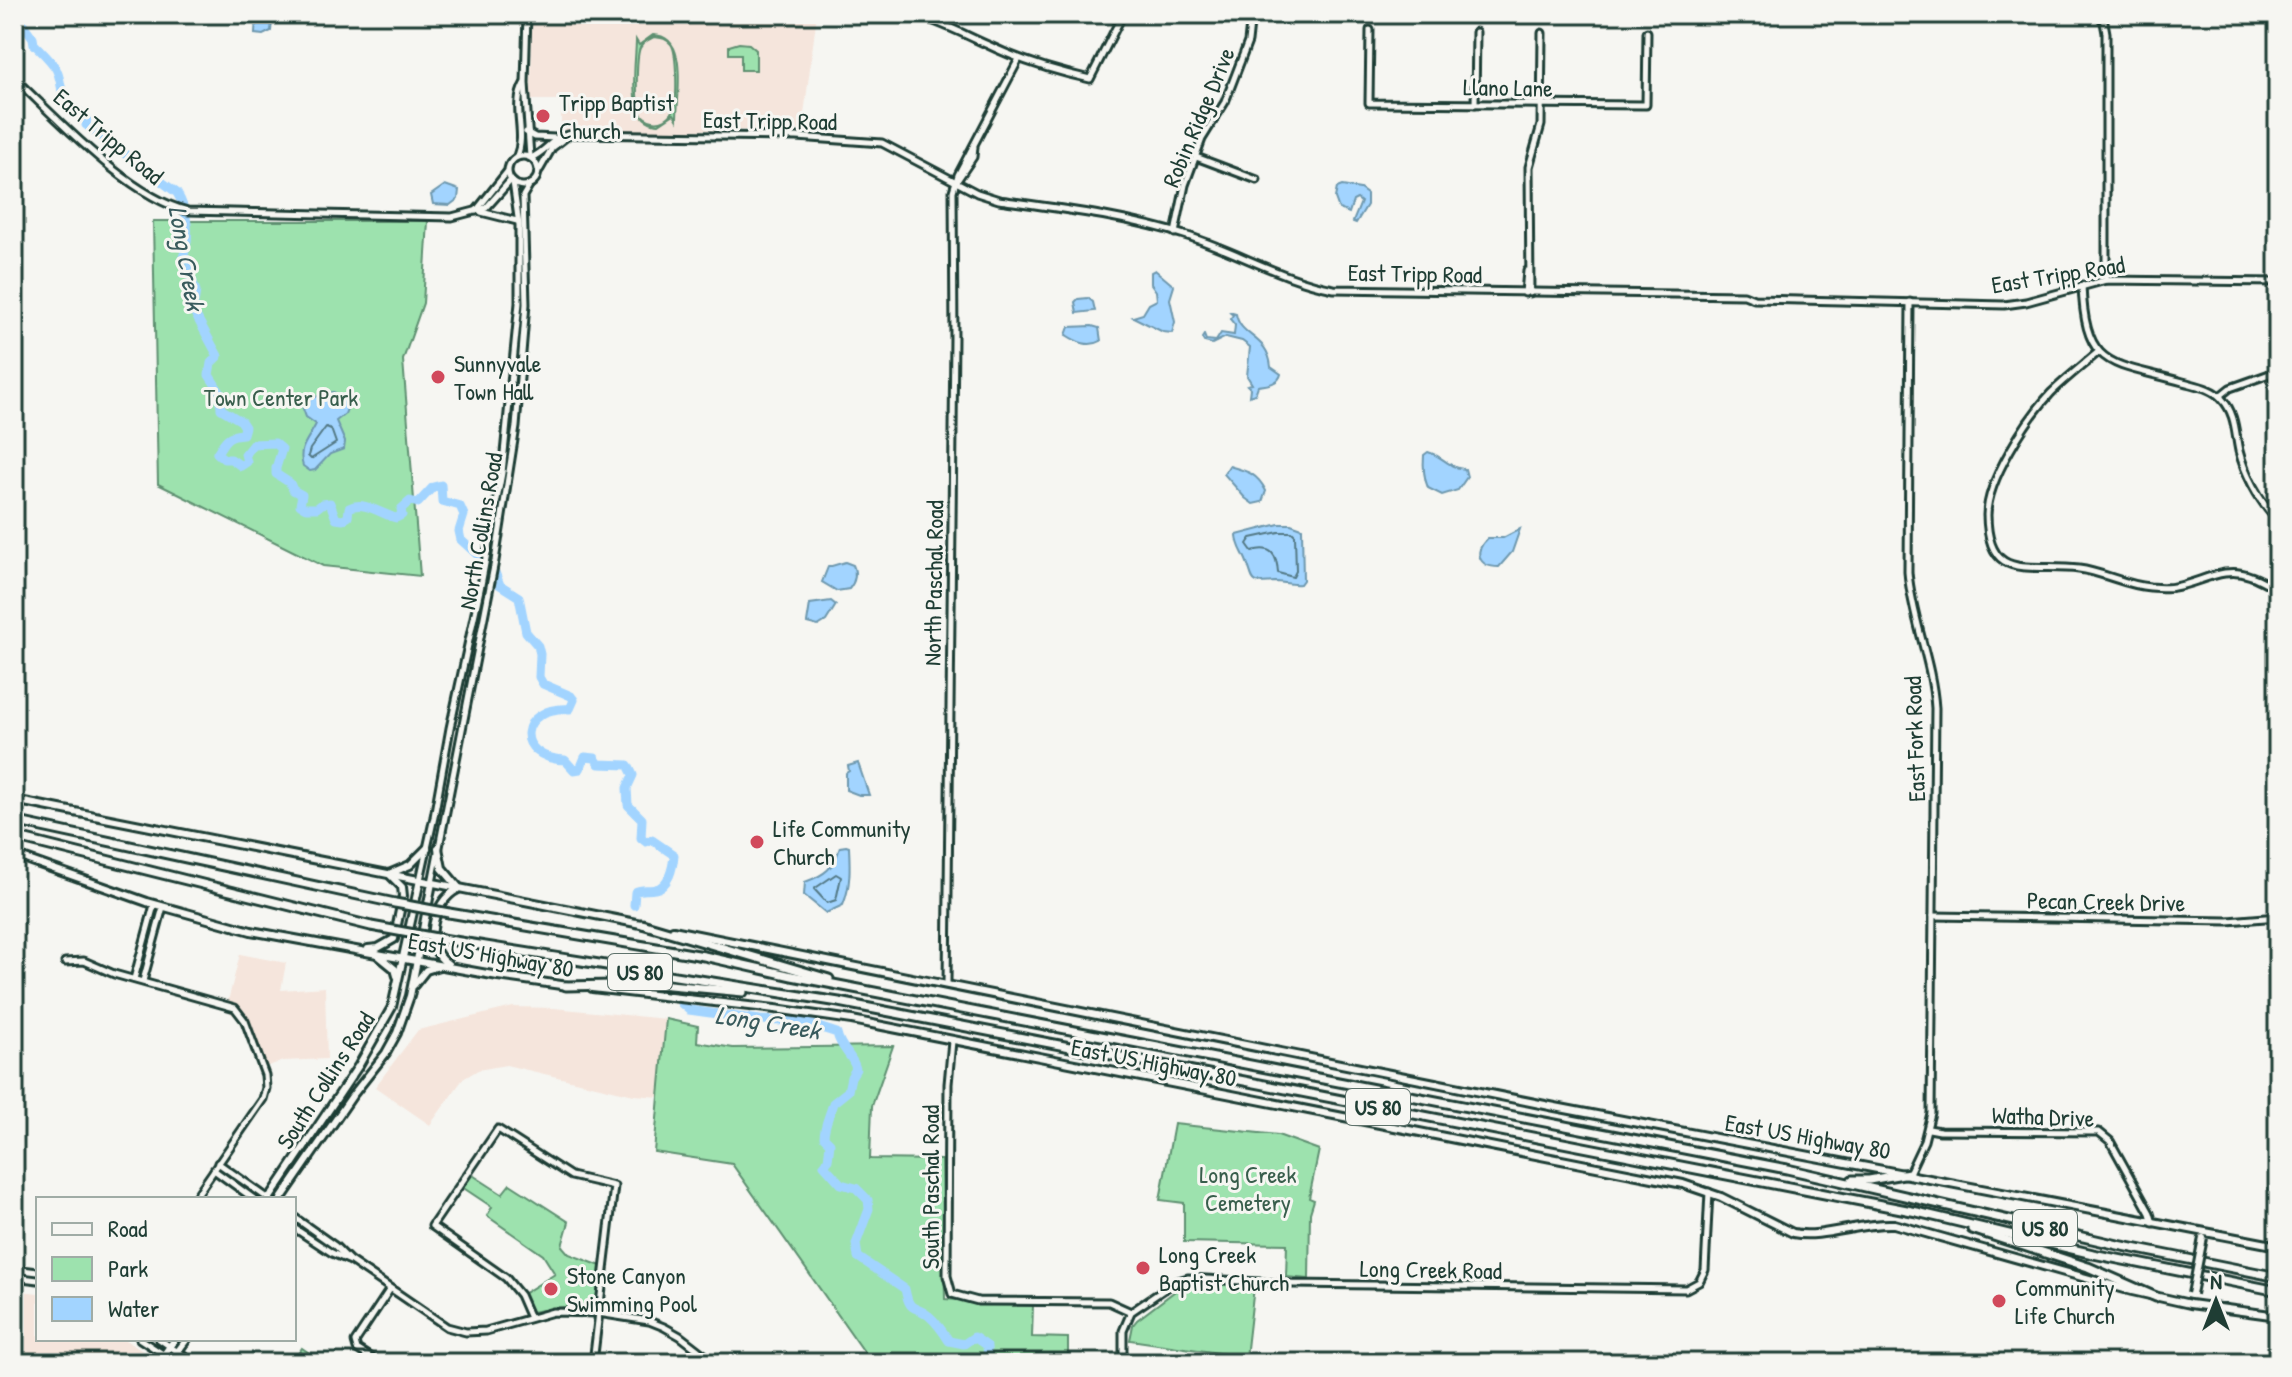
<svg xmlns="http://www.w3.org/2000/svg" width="2292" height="1377" viewBox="0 0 2292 1377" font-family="'Patrick Hand',sans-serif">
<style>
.built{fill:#f5e5dc}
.green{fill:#9de2ae;stroke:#5e9071;stroke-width:2;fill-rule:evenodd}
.water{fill:#a2d4ff;stroke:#6e98ae;stroke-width:2}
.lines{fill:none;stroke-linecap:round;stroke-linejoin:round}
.shore{stroke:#537985;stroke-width:2}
.river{stroke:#a2d4ff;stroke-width:9}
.minor-casing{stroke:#1f3d34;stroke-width:11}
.major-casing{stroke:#1f3d34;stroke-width:12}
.highway-casing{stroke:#1f3d34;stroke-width:13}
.minor{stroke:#f6f6f2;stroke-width:5}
.major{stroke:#f6f6f2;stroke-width:6}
.highway{stroke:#f6f6f2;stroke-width:7}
.major-bridge-casing{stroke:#1f3d34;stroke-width:12;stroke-linecap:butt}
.highway-bridge-casing{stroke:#1f3d34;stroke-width:13;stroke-linecap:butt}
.major-bridge{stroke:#f6f6f2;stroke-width:6}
.highway-bridge{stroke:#f6f6f2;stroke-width:7}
.poi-dot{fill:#d1495b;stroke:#f6f6f2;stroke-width:3}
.labels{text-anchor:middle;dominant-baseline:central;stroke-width:6;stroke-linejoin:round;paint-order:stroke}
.shield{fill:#f6f6f2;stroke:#60746d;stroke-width:2}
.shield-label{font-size:22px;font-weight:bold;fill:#1f3d34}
.street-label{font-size:24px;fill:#1f3d34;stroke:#f6f6f2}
.poi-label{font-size:24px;fill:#1f3d34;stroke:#f6f6f2;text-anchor:start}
.park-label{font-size:24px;fill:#385e4c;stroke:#f6f6f2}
.water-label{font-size:26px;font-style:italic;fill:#395b5d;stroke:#f6f6f2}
</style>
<rect width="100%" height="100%" fill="#f6f6f2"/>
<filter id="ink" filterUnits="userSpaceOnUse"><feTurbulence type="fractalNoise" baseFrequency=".0125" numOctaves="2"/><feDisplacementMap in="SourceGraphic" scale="16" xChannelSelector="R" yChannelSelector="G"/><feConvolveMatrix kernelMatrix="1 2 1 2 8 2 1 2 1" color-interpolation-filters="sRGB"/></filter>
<g filter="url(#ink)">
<g class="built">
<polygon points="532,14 817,14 802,130 561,130 561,100 531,100"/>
<polygon points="240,954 286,963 281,990 325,987 327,1059 283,1061 259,1069 240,1021 226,1009"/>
<polygon points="513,1007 554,1008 666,1019 660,1097 634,1095 506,1065 478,1070 463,1079 430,1125 375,1087 418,1030"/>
<polygon points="14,1290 38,1293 38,1339 124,1339 153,1358 151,1363 14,1363"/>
</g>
<g class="green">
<path d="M653 35C689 35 677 94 677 119L674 114 659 124C624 123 636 65 636 40L639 45ZM654 37C661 38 666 38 671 44 677 51 678 101 673 111 670 118 661 123 653 121 647 120 641 116 639 110 636 102 636 57 640 48 643 42 648 40 654 37Z"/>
<polygon points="739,43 749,44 756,50 756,70 741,70 741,54 729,54 729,46"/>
<polygon points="153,221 428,221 423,303 403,360 420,576 323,566 158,484"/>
<polygon points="666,1019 698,1026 697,1042 733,1048 893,1046 872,1106 870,1159 942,1160 945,1299 1033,1305 1032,1337 1068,1338 1068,1363 872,1363 732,1164 654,1152"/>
<polygon points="1174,1124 1278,1135 1319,1150 1309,1198 1314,1200 1310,1213 1309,1279 1286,1277 1287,1244 1184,1242 1184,1203 1160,1200"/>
<polygon points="471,1174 502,1194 510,1184 569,1222 562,1246 569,1254 601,1266 595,1308 563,1307 531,1312 523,1294 555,1274 543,1255 487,1216 492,1207 462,1187"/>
<polygon points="1193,1281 1254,1287 1246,1357 1130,1340 1133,1325 1137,1320 1187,1282"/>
<polygon points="302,1348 324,1363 292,1363"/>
</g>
<g class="water">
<polygon points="256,14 269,14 272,21 271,31 263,35 255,34"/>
<polygon points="445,185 459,190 458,199 450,205 433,204 431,195"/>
<polygon points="1342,186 1360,189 1367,194 1367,205 1356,223 1353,222 1361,202 1357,199 1353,201 1349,213 1339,209 1335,198 1337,188"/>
<polygon points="1155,270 1174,286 1170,299 1175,322 1172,333 1163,332 1133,317 1143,314 1149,304 1157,300 1156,291 1151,284 1151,272"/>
<polygon points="1088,298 1093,302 1095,311 1077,313 1075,302 1078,299"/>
<path d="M1229 312 1236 314C1240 338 1268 335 1271 367L1281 374C1279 384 1266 385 1258 386L1255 394 1249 396 1250 388 1247 385 1252 384 1247 376 1250 347 1242 341 1226 337 1212 344 1204 342 1202 338 1204 335 1206 340 1216 341 1221 333 1234 335 1235 325 1230 319 1233 315Z"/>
<path d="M1092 326 1099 328 1101 341C1089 348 1077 342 1066 335L1069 327Z"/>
<path d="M333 392 347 399 349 403 345 414 336 421 345 442 344 449 330 454 315 470 310 471 303 466C297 448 309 439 316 424L306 417 302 406 311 398Z"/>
<path d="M1428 452C1443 456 1450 469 1465 469L1467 477 1458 490 1442 495 1428 488C1424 478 1423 466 1424 455Z"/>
<path d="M1229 466C1247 471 1257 473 1266 491L1262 502 1253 504 1245 498 1224 474Z"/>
<path d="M1279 524H1291L1302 528 1303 580 1300 584C1290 585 1283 582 1275 582 1248 585 1255 581 1246 560 1242 551 1237 545 1237 535Z"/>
<path d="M1520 529 1512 552 1499 567C1478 567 1473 552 1488 538H1503Z"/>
<path d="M845 562 853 565C857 574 855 582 849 589L837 591 822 582 828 567Z"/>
<polygon points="831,601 836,605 826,621 818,626 807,623 810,604"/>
<polygon points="858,763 869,795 859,795 846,790 846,773 849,771 848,766"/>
<path d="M846 846 849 847C850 866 851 886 843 905L826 913 804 895 805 882C825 875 834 868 840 847Z"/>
</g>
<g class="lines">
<g class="shore">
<polygon points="326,427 331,429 336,443 311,459 308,456 310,449"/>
<path d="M1279 532H1292L1295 535 1296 571 1293 577 1278 573C1277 555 1272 545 1252 551L1247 544 1251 538Z"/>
<polygon points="836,874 841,877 836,900 827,903 814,889"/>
</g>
<g class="river">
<path d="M16 14 33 38 34 44C57 67 59 67 63 99L87 118 86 125 177 193C188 211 191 238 183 257L191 262 189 272 196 291 193 310 218 356 211 363 209 375 220 392 221 409 241 421 245 427 243 434C226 435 225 441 217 453L224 459H231L241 466 247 462 245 454 253 444 275 443 282 449 276 468V474L290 483 293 490 302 495 300 505 306 508H317L322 504 330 503 336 519 343 520 348 517 349 508C364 500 381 514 396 518L402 515 401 509 410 501 418 503 433 487 441 485 442 501 460 506 464 515 459 531 461 540 494 570 500 585 519 597 526 632 538 646 540 654 539 677 543 684 571 696 574 700 570 709C517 706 513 758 565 760L574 770 580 769 585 757 595 758 599 764 628 765 633 775 627 788 628 805 642 819 641 838 646 842 652 840 674 855C673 867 669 887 655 889 647 891 643 888 635 892L634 905"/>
<path d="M681 1003 689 1010 760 1020 803 1022 837 1033C840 1049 853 1055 856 1069L851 1077 848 1091 833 1103C830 1115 824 1125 824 1137L830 1143 828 1160 824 1165 841 1184 856 1188 868 1200 869 1209 856 1244 858 1257 905 1289C910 1315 915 1304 929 1316 936 1322 944 1333 949 1341L964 1344 974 1337 987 1346 988 1363"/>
</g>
<defs>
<g id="minor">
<polyline points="527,14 525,83 530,157"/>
<path d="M912 14C940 21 963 34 988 45 1021 61 1055 71 1090 79L1123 14"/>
<polyline points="2098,14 2104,22 2106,33 2106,280"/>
<polyline points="1370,30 1369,103 1646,105 1647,32"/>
<path d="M14 78C58 119 129 197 188 211L452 217 486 208 511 180"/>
<polyline points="1475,104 1476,32"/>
<polyline points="526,132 535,137 555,138"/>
<circle cx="523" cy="171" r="15"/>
<path d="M517 156C527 132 511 107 524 84"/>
<polyline points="1196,157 1257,180"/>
<path d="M531 158C550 149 551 136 575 134L797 137 882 143 977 193 999 200C1064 209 1129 217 1191 237 1239 253 1285 280 1334 289L1744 295 1754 299 2004 305 2026 302 2106 280 2278 282"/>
<polyline points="540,169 552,148 566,137"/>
<polyline points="956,182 973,157 974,147"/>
<polyline points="476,211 507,172"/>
<polyline points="481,212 517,221"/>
<polyline points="1175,233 1185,185 1202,139 1225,102 1248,42 1251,14"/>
<path d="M2082 285C2085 371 2112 362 2183 382 2197 386 2212 388 2222 399 2236 414 2235 433 2239 451 2246 478 2260 501 2278 522"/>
<polyline points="1525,293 1527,271"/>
<polyline points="1530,293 1529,167 1541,125 1542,33"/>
<path d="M2097 353C2082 366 2065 379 2051 393 2027 419 1987 480 1987 515 1988 585 2031 562 2079 569 2103 572 2125 585 2150 587 2157 587 2167 589 2174 587 2201 583 2223 565 2251 576 2260 579 2269 585 2278 589"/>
<polyline points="2220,396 2230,388 2278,371"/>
<polyline points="420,880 434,817 450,728 481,585 502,473 519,303 519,225 513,182"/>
<polyline points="432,883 495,561 516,427 526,304 523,196 530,184"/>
<polyline points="1933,916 2228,921 2278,917"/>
<polyline points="65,962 84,961 114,974 235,1008 245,1021 265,1075 266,1088 263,1099 194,1199"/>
<polyline points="134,979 154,905"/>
<polyline points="143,981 163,907"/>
<polyline points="947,984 954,338 953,191 958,175 1019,59"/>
<polyline points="952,1041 948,1084 947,1276 952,1294 978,1301 1109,1302 1131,1312"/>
<polyline points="1929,1129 1940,1131 2099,1132 2110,1141 2150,1213 2153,1223"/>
<polyline points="218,1163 269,1199"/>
<polyline points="214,1170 254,1199"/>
<path d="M1909 1173 1924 1141 1931 1113 1935 708C1932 661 1912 619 1908 572L1910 302"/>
<polyline points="294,1217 335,1246 349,1260 447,1327 466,1332 486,1331 553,1312 598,1313 649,1321 664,1327 680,1336 715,1363"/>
<polyline points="294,1228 332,1253 348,1260"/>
<polyline points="14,1269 38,1272"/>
<polyline points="14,1277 38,1280"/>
<polyline points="530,1318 520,1295 506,1278 432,1226 498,1129 571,1176 614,1186 593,1363"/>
<polyline points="140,1339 172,1360"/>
<polyline points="159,1339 178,1352"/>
<polyline points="379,1363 357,1349 355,1342 390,1289"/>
<polyline points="1123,1363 1123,1331 1131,1312 1175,1282 1188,1278 1292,1284 1686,1289 1699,1282 1705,1270 1709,1192"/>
</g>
<g id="major">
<polyline points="14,800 646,925"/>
<polyline points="438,848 442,868 459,888"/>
<polyline points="14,855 147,902 251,931 498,976 568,986"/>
<polyline points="391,873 410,865 427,848"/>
<polyline points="673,930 1555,1107 2278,1246"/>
<polyline points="368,949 378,948 394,939 403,896 402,887 391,876"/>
<polyline points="379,956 395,969 397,976"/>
<path d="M448 964C421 947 433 901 458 889"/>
<polyline points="414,985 426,970 439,966"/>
<path d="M592 988 775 1009 852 1020 1683 1184 1721 1197 1793 1233C1822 1239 1860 1222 1894 1224L2132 1291 2190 1304 2278 1316"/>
<polyline points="269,1199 359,1065 392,1007 420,880"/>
<polyline points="281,1199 352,1096 386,1053 397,1033 410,996 432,883"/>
<polyline points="178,1352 194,1363"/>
<polyline points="158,1363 175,1339"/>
<polyline points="169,1363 187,1339"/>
</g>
<g id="highway">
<polyline points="14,821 395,903"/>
<polyline points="14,837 371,926"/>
<polyline points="449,913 704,956 792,976 1787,1169 2118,1245 2278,1277"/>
<polyline points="642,924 829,979"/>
<polyline points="442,939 839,1002 1917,1212 2093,1254 2278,1291"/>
<polyline points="566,986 659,984 743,992"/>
<polyline points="1852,1180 1869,1180 1909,1173"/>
<polyline points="1972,1229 2088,1267 2156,1297"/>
</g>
</defs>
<use href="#minor" class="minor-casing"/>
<use href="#major" class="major-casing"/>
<use href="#highway" class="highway-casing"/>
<use href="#minor" class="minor"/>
<use href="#major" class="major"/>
<use href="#highway" class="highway"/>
<defs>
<polyline id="major-bridge" points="2192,1294 2203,1238"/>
<g id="highway-bridge">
<polyline points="395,903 449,913"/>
<polyline points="371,926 442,939"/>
</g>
</defs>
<use href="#major-bridge" class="major-bridge-casing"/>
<use href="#highway-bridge" class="highway-bridge-casing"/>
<use href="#major-bridge" class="major-bridge"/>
<use href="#highway-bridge" class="highway-bridge"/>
</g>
</g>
<g class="poi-dot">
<circle cx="543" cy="116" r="8"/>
<circle cx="438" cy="377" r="8"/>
<circle cx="757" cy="842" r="8"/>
<circle cx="1143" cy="1268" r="8"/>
<circle cx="551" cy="1289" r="8"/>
<circle cx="1999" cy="1301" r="8"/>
</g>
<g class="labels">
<g class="shield">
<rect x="608" y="954" width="64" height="36" rx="6"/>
<rect x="1346" y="1089" width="64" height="36" rx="6"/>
<rect x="2013" y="1210" width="64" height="36" rx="6"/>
</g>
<g class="shield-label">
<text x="640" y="972">US 80</text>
<text x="1378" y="1107">US 80</text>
<text x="2045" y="1228">US 80</text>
</g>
<g class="street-label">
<text transform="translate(1508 87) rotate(1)">Llano Lane</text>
<text transform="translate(1198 117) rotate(-67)">Robin Ridge Drive</text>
<text transform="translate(770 120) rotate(1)">East Tripp Road</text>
<text transform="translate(109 136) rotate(40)">East Tripp Road</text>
<text transform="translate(1415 273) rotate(1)">East Tripp Road</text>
<text transform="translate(2058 274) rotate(-9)">East Tripp Road</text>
<text transform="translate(480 531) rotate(-80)">North Collins Road</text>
<text transform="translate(933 583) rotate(-89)">North Paschal Road</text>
<text transform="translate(1914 739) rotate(-92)">East Fork Road</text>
<text transform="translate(2106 901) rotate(1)">Pecan Creek Drive</text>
<text transform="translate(491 954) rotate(10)">East US Highway 80</text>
<text transform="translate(1154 1062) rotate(11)">East US Highway 80</text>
<text transform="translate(325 1080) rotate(-57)">South Collins Road</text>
<text transform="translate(2043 1116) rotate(2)">Watha Drive</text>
<text transform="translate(1808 1136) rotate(10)">East US Highway 80</text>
<text transform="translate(930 1187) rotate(-90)">South Paschal Road</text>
<text transform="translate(1431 1269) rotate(1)">Long Creek Road</text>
</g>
<g class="poi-label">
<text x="559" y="102">Tripp Baptist<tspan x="559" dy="28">Church</tspan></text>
<text x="454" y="363">Sunnyvale<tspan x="454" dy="28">Town Hall</tspan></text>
<text x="773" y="828">Life Community<tspan x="773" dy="28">Church</tspan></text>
<text x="1159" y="1254">Long Creek<tspan x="1159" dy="28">Baptist Church</tspan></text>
<text x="567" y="1275">Stone Canyon<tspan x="567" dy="28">Swimming Pool</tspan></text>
<text x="2015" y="1287">Community<tspan x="2015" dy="28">Life Church</tspan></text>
</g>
<g class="park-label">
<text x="281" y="397">Town Center Park</text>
<text x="1248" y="1174">Long Creek<tspan x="1248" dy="28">Cemetery</tspan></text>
</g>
<g class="water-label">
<text transform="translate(187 258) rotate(80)">Long Creek</text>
<text transform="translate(768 1022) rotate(9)">Long Creek</text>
</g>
</g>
<rect width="2292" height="1377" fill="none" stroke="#f6f6f2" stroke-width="48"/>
<rect x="24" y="24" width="2244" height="1329" fill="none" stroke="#1f3d34" stroke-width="3" filter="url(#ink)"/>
<rect x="36" y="1197" width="260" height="144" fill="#f6f6f2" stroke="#a0aca6" stroke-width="2"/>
<rect x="52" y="1223" width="40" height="12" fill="#f6f6f2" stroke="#a0aca6" stroke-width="2"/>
<text x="108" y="1237" font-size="24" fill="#1f3d34">Road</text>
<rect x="52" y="1257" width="40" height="24" fill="#9de2ae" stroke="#a0aca6" stroke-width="2"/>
<text x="108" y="1277" font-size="24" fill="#1f3d34">Park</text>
<rect x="52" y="1297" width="40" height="24" fill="#a2d4ff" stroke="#a0aca6" stroke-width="2"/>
<text x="108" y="1317" font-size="24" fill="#1f3d34">Water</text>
<g transform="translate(2216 1301)" stroke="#f6f6f2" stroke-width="6" paint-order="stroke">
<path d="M0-6L14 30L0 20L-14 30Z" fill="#1f3d34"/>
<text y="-12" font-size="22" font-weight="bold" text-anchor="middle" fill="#1f3d34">N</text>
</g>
</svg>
